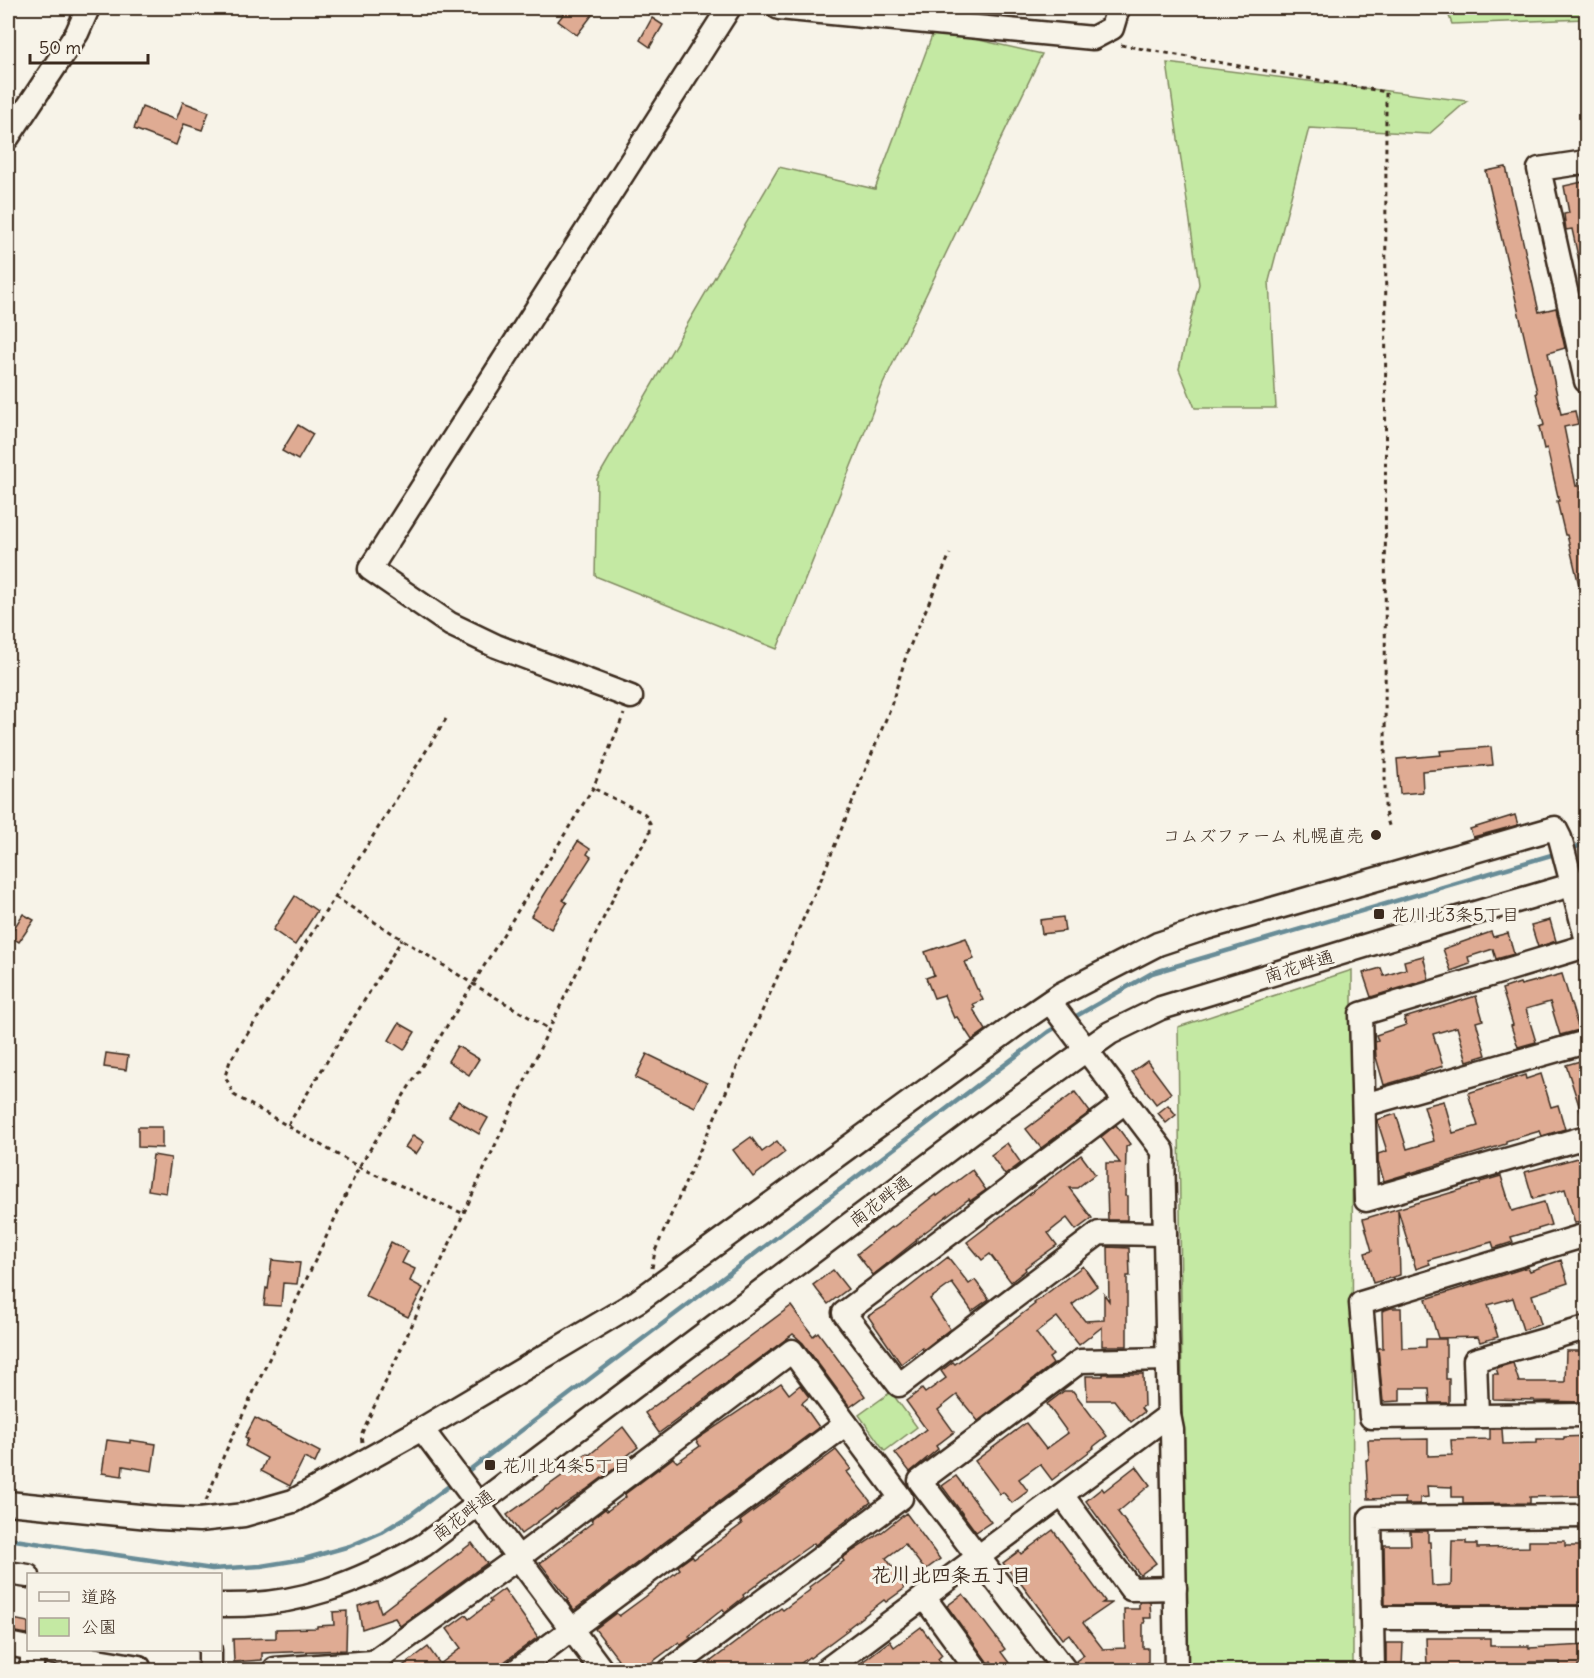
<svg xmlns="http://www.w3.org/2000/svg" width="1594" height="1678" viewBox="0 0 1594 1678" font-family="Delius,'Klee One',sans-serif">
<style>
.green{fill:#c4e9a3;stroke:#808a60;stroke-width:1.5}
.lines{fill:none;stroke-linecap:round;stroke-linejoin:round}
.stream{stroke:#688c97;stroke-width:4.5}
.building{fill:#dfab93;stroke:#3b2a1e;stroke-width:1.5}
.minor-casing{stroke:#3b2a1e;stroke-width:27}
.path{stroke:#3b2a1e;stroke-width:3;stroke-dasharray:4.5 4.5;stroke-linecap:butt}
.minor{stroke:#f7f3e8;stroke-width:22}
.poi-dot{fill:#3b2a1e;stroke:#f7f3e8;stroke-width:2}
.labels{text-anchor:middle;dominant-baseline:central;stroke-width:6;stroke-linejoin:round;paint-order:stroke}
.poi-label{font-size:18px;fill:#3b2a1e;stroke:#f7f3e8;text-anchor:start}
.street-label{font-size:18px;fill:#3b2a1e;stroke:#f7f3e8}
.neighbourhood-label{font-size:20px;font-weight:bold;fill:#3b2a1e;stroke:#f7f3e8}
</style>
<rect width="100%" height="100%" fill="#f7f3e8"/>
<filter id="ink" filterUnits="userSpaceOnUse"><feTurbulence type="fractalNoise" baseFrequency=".0167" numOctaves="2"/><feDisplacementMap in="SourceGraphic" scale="12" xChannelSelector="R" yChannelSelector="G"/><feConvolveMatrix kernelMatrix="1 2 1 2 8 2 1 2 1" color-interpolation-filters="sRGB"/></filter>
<g filter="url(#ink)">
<g class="green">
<polygon points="1446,8 1586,8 1586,19 1452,24"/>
<polygon points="934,30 1042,54 883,384 862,439 777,649 595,576 597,479 779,167 875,189"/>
<polygon points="1167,63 1467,101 1429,134 1309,128 1269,281 1276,408 1195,408 1179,369 1199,284"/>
<polygon points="1352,970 1353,1670 1185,1670 1178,1027"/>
<polygon points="891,1392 917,1427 885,1451 859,1415"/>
</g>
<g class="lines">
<g class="stream">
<polyline points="1569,849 1586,844"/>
<polyline points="1071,1019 1152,973 1558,853"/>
<polyline points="464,1474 1048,1032 1058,1026"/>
<polyline points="8,1539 212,1569 261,1566 304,1559 350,1546 382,1532 410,1515 453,1483"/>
</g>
</g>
<g class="building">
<polygon points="568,8 584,8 593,14 577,35 558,21"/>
<polygon points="652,18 663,25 650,47 640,40"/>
<polygon points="183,102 209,112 202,130 184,124 176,145 134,129 142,107 176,120"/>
<polygon points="1506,167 1539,312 1556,308 1565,348 1548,353 1561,414 1575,411 1578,424 1564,427 1576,486 1580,485 1587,514 1587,593 1581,594 1567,535 1565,535 1557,501 1559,501 1547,448 1544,449 1539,427 1544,425 1536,393 1537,392 1486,171"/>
<polygon points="1587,181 1587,269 1581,270 1572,229 1566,230 1564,214 1569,213 1564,186"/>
<polygon points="298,425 313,434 298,460 282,451"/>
<polygon points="1491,747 1493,765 1422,771 1423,792 1400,794 1397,759 1441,755 1440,751"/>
<polygon points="1515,815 1518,825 1473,837 1470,829"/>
<polygon points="578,841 590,849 587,854 591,857 563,900 567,903 551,929 531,916"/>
<polygon points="295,896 317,911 295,945 273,930"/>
<polygon points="23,914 34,920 19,942 9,936"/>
<polygon points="1063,917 1065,931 1042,934 1040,920"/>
<polygon points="1550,920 1556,941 1538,947 1531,925"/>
<polygon points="1491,932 1493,937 1508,933 1514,954 1496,959 1493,949 1468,957 1470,964 1451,971 1443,949"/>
<polygon points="966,938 974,959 965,962 977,989 978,989 983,1000 973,1004 975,1008 973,1009 986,1030 972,1040 957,1017 954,1018 944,995 934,998 926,978 934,975 925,952"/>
<polygon points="1423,956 1429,979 1371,997 1363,973 1381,968 1384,976 1406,969 1404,961"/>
<polygon points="1562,974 1579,1030 1560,1035 1550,1002 1526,1009 1536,1042 1518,1047 1511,1026 1513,1025 1502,989 1520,983 1521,985"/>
<polygon points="1476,996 1483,1020 1476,1022 1486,1055 1467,1061 1457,1027 1433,1034 1443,1066 1425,1072 1425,1073 1384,1085 1376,1057 1375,1042 1378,1041 1376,1035 1406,1025 1404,1018"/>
<polygon points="399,1023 415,1032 404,1050 389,1040"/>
<polygon points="457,1046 479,1059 469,1075 448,1061"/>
<polygon points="106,1053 128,1056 126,1070 104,1067"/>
<polygon points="647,1054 707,1083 695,1107 635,1078"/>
<polygon points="1587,1059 1587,1121 1584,1121 1566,1065"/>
<polygon points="1147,1061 1171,1093 1156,1104 1132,1072"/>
<polygon points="1541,1074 1551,1107 1558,1105 1565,1129 1542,1136 1540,1131 1506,1141 1506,1144 1384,1181 1378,1162 1378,1154 1387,1151 1377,1120 1396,1114 1407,1149 1434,1141 1424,1106 1444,1101 1453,1133 1478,1126 1468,1093 1525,1075 1526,1079"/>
<polygon points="1075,1092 1090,1112 1041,1148 1026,1129"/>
<polygon points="458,1101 488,1118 479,1134 449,1116"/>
<polygon points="1168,1105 1176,1115 1166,1123 1158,1113"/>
<polygon points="1116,1125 1130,1144 1126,1147 1125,1196 1127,1196 1127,1220 1108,1220 1107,1189 1106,1189 1106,1163 1120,1163 1101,1137"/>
<polygon points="138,1127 162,1127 162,1148 138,1147"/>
<polygon points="413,1135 424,1142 416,1154 405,1147"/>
<polygon points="751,1137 762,1152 777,1141 785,1152 753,1177 733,1150"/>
<polygon points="1007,1143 1021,1163 1005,1175 991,1155"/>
<polygon points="153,1155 171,1158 166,1193 148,1190"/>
<polygon points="1081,1155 1095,1174 1077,1188 1069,1188 1092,1218 1076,1230 1067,1218 1048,1233 1057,1245 1025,1268 1026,1270 1011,1282 990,1254 982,1260 967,1242"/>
<polygon points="1581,1157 1587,1175 1587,1180 1583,1181 1587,1195 1587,1219 1575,1223 1565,1189 1533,1199 1525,1172"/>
<polygon points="972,1170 986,1190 970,1201 969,1199 916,1239 917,1240 873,1275 857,1254 891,1227 892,1228 936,1194 937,1196"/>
<polygon points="1501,1176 1512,1211 1544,1202 1551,1225 1511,1237 1513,1242 1494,1248 1492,1242 1428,1260 1430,1264 1416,1269 1398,1210 1400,1275 1373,1283 1365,1253 1372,1251 1363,1219 1480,1184 1480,1182"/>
<polygon points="391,1242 408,1251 402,1263 415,1269 410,1281 423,1288 408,1317 365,1296"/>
<polygon points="1108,1247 1129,1248 1130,1276 1127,1276 1127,1346 1102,1346 1102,1327 1079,1345 1057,1317 1036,1333 1053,1355 1049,1358 1053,1364 978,1421 957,1395 938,1410 954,1432 936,1446 938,1449 910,1472 895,1453 926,1429 906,1401 922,1389 925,1393 946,1378 941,1371 953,1362 955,1364 1013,1321 1035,1304 1034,1303 1083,1266 1097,1286 1072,1305 1085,1321 1104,1320 1104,1294 1109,1301"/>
<polygon points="948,1257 969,1284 975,1280 989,1299 972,1311 952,1283 930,1299 950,1329 923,1350 922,1348 901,1364 868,1316 885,1306"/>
<polygon points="272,1260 300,1263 297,1284 283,1283 281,1306 264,1305 266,1288 268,1289"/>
<polygon points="1561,1260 1568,1283 1532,1295 1541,1324 1523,1330 1513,1298 1488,1305 1498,1337 1480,1342 1478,1337 1438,1338 1426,1299 1528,1267 1530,1271"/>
<polygon points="833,1270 848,1289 828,1304 813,1285"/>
<polygon points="791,1306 813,1336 818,1332 865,1396 850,1407 803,1343 793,1334 659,1433 645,1413 690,1380 690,1381"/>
<polygon points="1391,1308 1401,1308 1402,1348 1426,1347 1426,1339 1446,1339 1446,1379 1449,1379 1449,1403 1430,1403 1429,1388 1400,1388 1400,1401 1383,1402 1378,1348 1383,1348 1382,1311"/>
<polygon points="1566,1351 1587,1351 1587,1402 1534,1401 1534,1400 1493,1399 1493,1374 1498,1374 1496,1368 1513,1363 1519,1382 1565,1382"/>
<polygon points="1103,1374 1143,1374 1144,1406 1141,1408 1144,1412 1131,1422 1114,1400 1087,1400 1086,1376 1103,1376"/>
<polygon points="781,1383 789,1394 800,1385 809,1397 802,1403 819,1427 574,1610 567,1600 568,1599 540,1563 593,1522 591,1520 605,1509 607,1511 626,1497 625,1494 673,1458 677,1462 700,1446 696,1440"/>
<polygon points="1064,1391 1073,1391 1107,1436 1093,1447 1094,1448 1052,1480 1040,1464 1019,1479 1028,1491 1012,1503 1003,1492 1000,1494 975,1461 1026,1423 1046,1449 1068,1433 1047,1404"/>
<polygon points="255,1418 320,1452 315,1463 304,1458 290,1486 261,1471 267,1458 245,1446 248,1439 245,1437"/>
<polygon points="623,1427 638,1447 622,1460 623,1462 587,1489 556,1510 555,1509 521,1534 507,1515 563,1475 562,1473 571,1467 570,1466 587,1453 589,1455"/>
<polygon points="1490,1429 1502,1429 1503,1444 1537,1443 1537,1439 1564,1439 1564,1437 1587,1436 1587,1496 1530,1497 1530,1503 1463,1504 1463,1497 1452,1497 1452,1487 1427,1486 1428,1497 1420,1498 1420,1504 1405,1504 1405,1498 1368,1499 1366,1460 1369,1460 1368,1440 1428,1439 1428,1456 1452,1455 1451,1440 1490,1439"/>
<polygon points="107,1440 130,1443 130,1440 156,1444 152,1471 123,1466 122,1476 102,1473"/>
<polygon points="836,1450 851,1469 847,1472 871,1502 815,1545 814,1543 791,1559 743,1595 744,1597 725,1612 723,1609 689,1636 691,1638 681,1645 679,1642 647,1666 651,1671 622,1671 615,1661 618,1659 595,1629 616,1613 619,1616 645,1597 680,1569 678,1566 692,1556 694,1559 742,1524 740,1521"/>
<polygon points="1136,1466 1150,1485 1118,1512 1156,1563 1140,1575 1086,1501 1102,1488 1104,1491"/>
<polygon points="956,1476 991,1522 976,1532 942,1486"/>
<polygon points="906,1513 940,1559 925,1570 905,1544 886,1558 905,1585 903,1587 904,1589 886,1602 884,1600 848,1628 849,1629 810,1658 809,1657 791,1671 698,1671 781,1608 783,1610 810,1590 809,1587 844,1561 842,1558 882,1532"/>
<polygon points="1053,1530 1105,1601 1102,1603 1112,1603 1083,1623 1103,1649 1125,1648 1124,1609 1139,1609 1139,1602 1150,1602 1151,1618 1144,1618 1145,1623 1143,1623 1143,1648 1148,1648 1148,1671 1078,1671 1077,1663 1076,1661 1084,1655 1069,1634 1062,1639 1019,1581 1018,1582 1003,1563 1019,1551 1021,1554"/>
<polygon points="1410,1531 1428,1531 1428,1542 1430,1542 1432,1586 1451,1585 1452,1541 1466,1541 1466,1544 1477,1544 1477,1548 1529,1547 1529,1541 1565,1541 1565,1546 1587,1546 1587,1603 1578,1602 1578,1605 1385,1605 1384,1545 1411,1545"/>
<polygon points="472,1543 487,1563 400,1626 395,1618 362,1629 358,1606 377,1600 381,1612"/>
<polygon points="504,1589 538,1637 492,1671 396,1671 428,1647 440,1664 461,1648 447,1629 466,1615 469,1619 491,1602 489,1600"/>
<polygon points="963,1594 1005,1649 1001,1652 1015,1671 998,1671 991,1661 988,1663 947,1606"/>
<polygon points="347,1611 346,1650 262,1653 262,1660 234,1662 233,1639 276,1638 276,1629 317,1628 317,1626 334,1625 333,1612"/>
<polygon points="8,1618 28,1622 28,1634 8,1631"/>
<polygon points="921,1627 942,1655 938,1659 947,1671 850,1671 890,1641 894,1647"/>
<polygon points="1426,1638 1490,1638 1490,1646 1529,1646 1529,1648 1587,1645 1587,1665 1578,1665 1578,1667 1560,1668 1560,1662 1529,1662 1529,1666 1446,1667 1446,1669 1427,1669"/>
<polygon points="1386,1643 1403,1643 1402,1668 1386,1667"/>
</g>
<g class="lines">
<defs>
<g id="minor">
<polyline points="779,8 1093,38 1112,28 1118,8"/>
<polyline points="8,137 77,33 88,8"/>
<polyline points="1586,162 1539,169 1586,381"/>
<polyline points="631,697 496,646 450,624 370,569 729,8"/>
<polyline points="1586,946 1361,1014 1366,1200 1586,1137"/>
<polyline points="1125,1102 844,1313 899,1385 1099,1233 1165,1234"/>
<polyline points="1364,1105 1586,1042"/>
<polyline points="1586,1235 1361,1303 1371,1417 1586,1415"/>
<polyline points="1169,1415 1172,1430 1176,1670"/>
<polyline points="1477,1416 1475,1360 1586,1328"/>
<polyline points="422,1429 602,1670"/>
<polyline points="1062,1495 1131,1589 1175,1588"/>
<polyline points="8,1503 159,1518 199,1520 244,1515 293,1501 422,1429 638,1301 1017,1024 1061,994 1158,944 1206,928 1555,828 1560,838 1586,937"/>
<polyline points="8,1573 28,1576"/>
<polyline points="924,1597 977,1670"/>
<path d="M220 1605C298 1607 358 1583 424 1545L976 1129 1110 1033 1161 1008 1417 930 1585 881"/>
<polyline points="1372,1618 1586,1618"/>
<polyline points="8,1644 28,1648"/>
<polyline points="32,1650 32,1670"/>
<polyline points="38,1650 139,1667 139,1670"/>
<polyline points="210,1670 210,1650"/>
<polyline points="275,1670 275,1669 373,1662 518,1558 792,1351 901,1498 670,1670"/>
<polyline points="517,1670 846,1424"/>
<polyline points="826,1670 1169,1415 1163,1151 1050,1002"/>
<polyline points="1065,1670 920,1481 1080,1361 1168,1359"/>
<polyline points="1373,1670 1370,1518 1586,1516"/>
</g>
</defs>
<use href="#minor" class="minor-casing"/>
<g class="path">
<polyline points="1121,45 1386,92 1385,812 1390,829"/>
<polyline points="446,719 335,897 230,1061 225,1076 234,1095 359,1167 464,1214"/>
<polyline points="335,897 473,984 549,1029"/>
<polyline points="288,1125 402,939"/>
<polyline points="652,1268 655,1251 822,877 890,709 907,653 950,554"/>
<polyline points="362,1442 361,1435 549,1029 628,868 650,834 650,823 645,814 593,788"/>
<polyline points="206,1501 224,1455 359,1167 473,984 593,788 624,714"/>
</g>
<use href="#minor" class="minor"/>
</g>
</g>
<g class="poi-dot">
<circle cx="1376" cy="835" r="6"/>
<rect x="1373" y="908" width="12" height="12" rx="3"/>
<rect x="484" y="1459" width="12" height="12" rx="3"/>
</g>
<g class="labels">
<g class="poi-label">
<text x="1364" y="835" text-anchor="end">コムズファーム 札幌直売</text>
<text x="1391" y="914">花川北3条5丁目</text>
<text x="502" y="1465">花川北4条5丁目</text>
</g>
<g class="street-label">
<text transform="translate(1299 966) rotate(-17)">南花畔通</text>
<text transform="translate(880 1201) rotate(-37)">南花畔通</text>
<text transform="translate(463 1515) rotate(-37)">南花畔通</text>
</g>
<g class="neighbourhood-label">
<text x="951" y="1574">花川北四条五丁目</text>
</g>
</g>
<rect width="1594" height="1678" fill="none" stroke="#f7f3e8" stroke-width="30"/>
<rect x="15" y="15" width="1564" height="1648" fill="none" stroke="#3b2a1e" stroke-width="2" filter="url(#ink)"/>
<rect x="27" y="1573" width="195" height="78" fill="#f7f3e8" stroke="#aca397" stroke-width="1.5"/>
<rect x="39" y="1592" width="30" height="9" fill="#f7f3e8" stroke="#aca397" stroke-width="1.5"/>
<text x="81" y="1603" font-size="18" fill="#3b2a1e">道路</text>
<rect x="39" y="1618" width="30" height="18" fill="#c4e9a3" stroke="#aca397" stroke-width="1.5"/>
<text x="81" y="1633" font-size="18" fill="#3b2a1e">公園</text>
<path d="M30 54v9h118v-9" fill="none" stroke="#3b2a1e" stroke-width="3"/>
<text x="39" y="54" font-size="18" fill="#3b2a1e" stroke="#f7f3e8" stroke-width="4.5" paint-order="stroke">50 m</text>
</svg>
